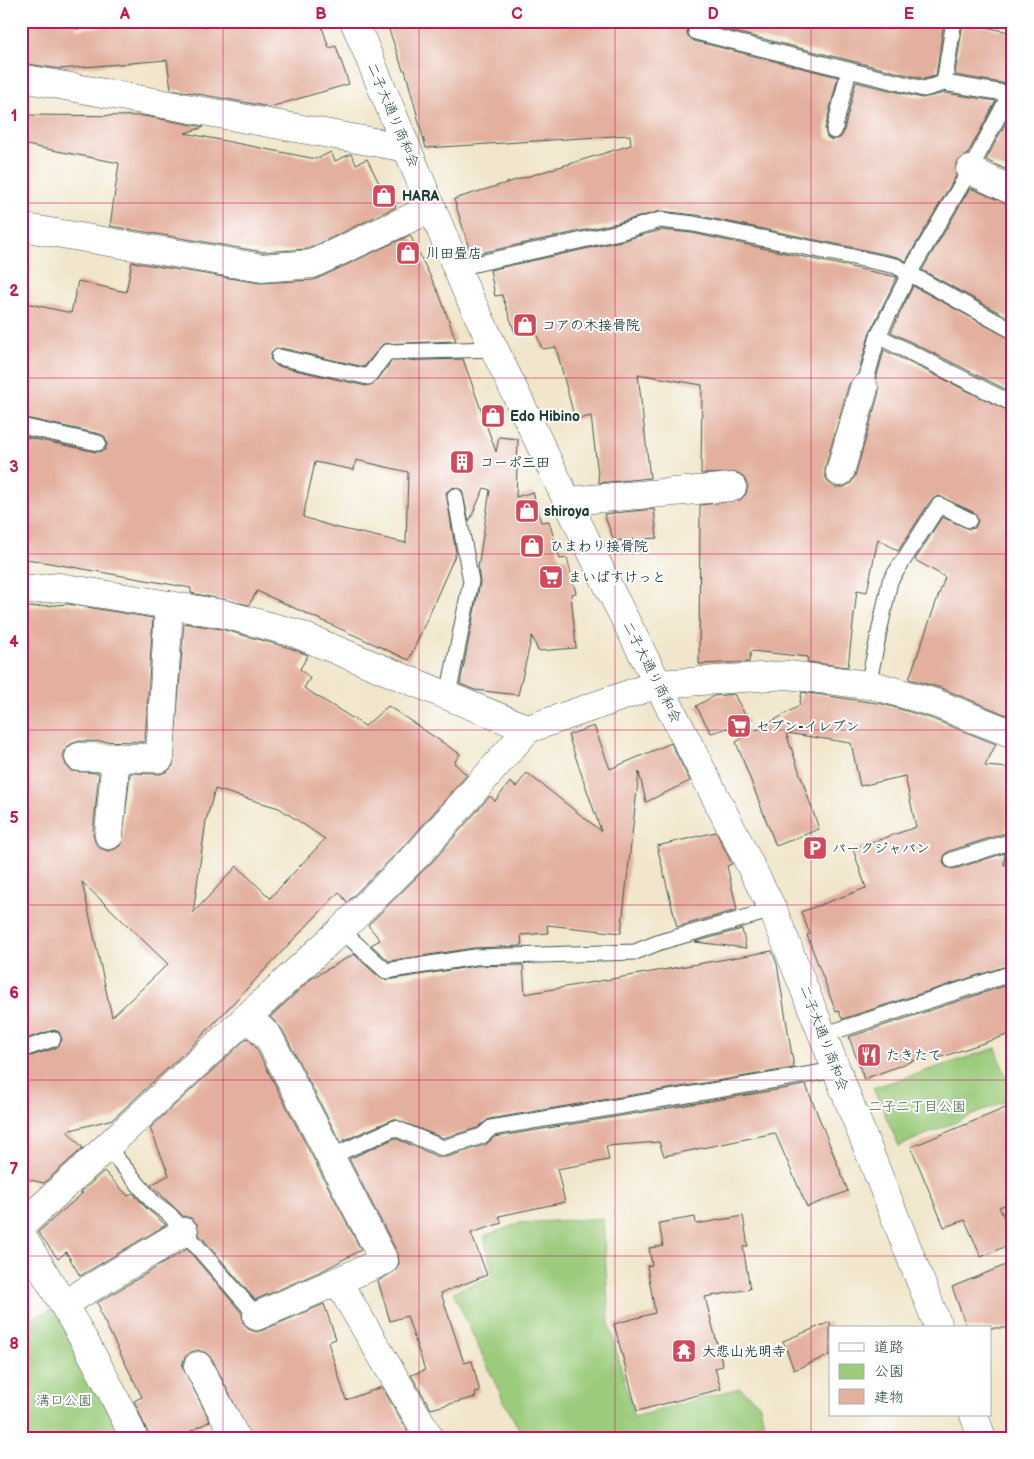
<svg xmlns="http://www.w3.org/2000/svg" width="1034" height="1459" viewBox="0 0 1034 1459" font-family="'Balsamiq Sans','Klee One',sans-serif">
<style>
.green{fill:#9bcb7b;stroke:#5d8458}
.building{fill:#e3b09f;fill-rule:evenodd}
.lines{fill:none;stroke-linecap:round;stroke-linejoin:round}
.service-casing{stroke:#3e564b;stroke-width:17}
.minor-casing{stroke:#3e564b;stroke-width:29}
.tertiary-casing{stroke:#3e564b;stroke-width:29}
.service{stroke:#fff;stroke-width:15}
.minor{stroke:#fff;stroke-width:28}
.tertiary{stroke:#fff;stroke-width:28}
.grid{fill:none;stroke:#c2185b;stroke-width:1;stroke-opacity:0.55}
.labels{text-anchor:middle;dominant-baseline:central;stroke-width:4;stroke-linejoin:round;paint-order:stroke}
.street-label{font-size:14px;fill:#1f3d34;stroke:#fff}
.poi-label{font-size:14px;font-weight:bold;fill:#1f3d34;stroke:#fff;text-anchor:start}
.park-label{font-size:14px;fill:#3e6046;stroke:#fff}
.neatline{fill:none;stroke:#c2185b;stroke-width:2}
.grid-label{font-size:16px;text-anchor:middle;font-weight:bold;fill:#c2185b}
</style>
<rect width="100%" height="100%" fill="#fff"/>
<filter id="ink" filterUnits="userSpaceOnUse"><feTurbulence type="fractalNoise" baseFrequency=".02" numOctaves="2"/><feDisplacementMap in="SourceGraphic" scale="10" xChannelSelector="R" yChannelSelector="G"/><feConvolveMatrix kernelMatrix="1 2 1 2 8 2 1 2 1" color-interpolation-filters="sRGB"/></filter>
<filter id="wash" filterUnits="userSpaceOnUse"><feTurbulence type="fractalNoise" baseFrequency=".0096" numOctaves="4" result="noise"/><feDisplacementMap in="SourceGraphic" scale="20" xChannelSelector="R" yChannelSelector="G"/><feGaussianBlur stdDeviation="1.12" result="paint"/><feColorMatrix in="noise" values="0 0 0 0 0 0 0 0 0 0 0 0 0 0 0 0 0 1.4 0 .05"/><feComposite in="paint" operator="in"/></filter>
<g filter="url(#wash)">
<rect width="100%" height="100%" fill="#f1e6cb"/>
<g class="green">
<polygon points="996,1048 1013,1098 899,1146 873,1088"/>
<polygon points="603,1218 609,1322 634,1417 740,1388 759,1404 769,1438 524,1438 504,1402 453,1292 493,1276 484,1236 520,1223"/>
<polygon points="58,1307 124,1438 27,1438 23,1322"/>
</g>
<g id="blocks">
<g class="building">
<polygon points="21,21 77,21 76,29 168,21 204,21 205,27 233,21 320,21 329,48 336,46 349,84 270,107 171,89 167,60 60,69 21,63"/>
<polygon points="386,21 688,21 687,35 694,41 838,77 825,129 827,137 832,140 840,138 843,134 856,82 922,98 945,93 996,101 967,155 956,163 956,176 906,261 898,257 696,215 661,211 617,223 471,255 454,199 631,145 630,135 426,148 405,70 403,70"/>
<polygon points="707,21 944,21 936,76 924,79 707,25"/>
<polygon points="963,22 1013,33 1013,85 955,75"/>
<polygon points="1013,109 1013,173 986,160"/>
<polygon points="21,115 144,116 204,127 185,133 316,159 331,152 335,161 351,154 356,164 367,159 381,187 385,185 396,207 308,249 263,252 110,226 119,163 21,144"/>
<polygon points="970,188 1013,206 1013,320 922,270"/>
<polygon points="661,230 692,233 897,277 870,332 858,374 849,384 825,468 825,475 828,482 835,487 844,487 851,483 855,476 879,392 876,379 884,350 1013,413 1013,707 1009,716 941,688 909,679 945,577 915,560 942,517 969,529 975,528 978,520 973,512 939,496 931,500 898,551 878,539 867,592 857,590 848,667 807,662 808,657 751,651 749,662 699,664 700,505 740,500 746,494 748,486 744,478 738,473 701,474 702,385 638,374 650,478 599,483 591,416 575,420 556,347 542,349 534,327 515,333 502,295 495,296 490,270 621,241"/>
<path d="M410 235 440 296 456 341 383 344 364 367 281 348 272 351 270 359 277 366 366 386 375 383 392 361 463 359 496 452 499 437 518 439 516 497 533 492 541 522 549 521 560 559 567 558 576 593 571 594 576 648 538 651 532 636 518 695 475 690 460 684 480 583 478 568 490 490 484 488 469 522 462 490 454 487 446 492 456 553 409 660 257 591 249 605 191 593V588L21 558V436L96 452 105 450 107 445 105 436 100 434 21 417V302L71 313 78 281 126 292 132 262 260 283 314 280ZM356 460 408 472 406 543 334 527 303 517 315 462 354 470Z"/>
<polygon points="913,286 1013,340 1013,380 1007,390 891,332"/>
<polygon points="654,509 657,538 614,541 604,514"/>
<path d="M68 604 153 618 145 742 79 741 71 744 66 749 63 756 66 765 71 771 99 773 93 834 95 842 100 848 108 851 115 849 122 844 130 773 160 774 168 771 173 766 184 623 221 629 290 648 308 655 300 669 310 678 304 688 365 726 388 706 460 754 454 763 467 775 409 841 347 902 339 892 195 1043 113 1119 67 1131 83 1148 44 1183 21 1178V1059L56 1048 62 1040 59 1032 54 1030 21 1040V608ZM215 789 279 808 325 839 270 898 237 866 193 913 206 821ZM82 882 168 964 112 1017Z"/>
<polygon points="802,692 883,704 930,718 996,744 985,766 1010,768 1006,833 949,851 945,854 943,862 946,867 954,869 1005,853 1004,865 1013,863 1013,964 842,1019 839,1011 836,1012 807,935 810,934 801,912 866,888 853,849 916,827 905,776 860,786 851,743 786,733 819,829 776,846 736,742 799,706"/>
<polygon points="734,694 749,722 711,733 696,706 714,696"/>
<polygon points="594,726 610,769 671,743 690,781 646,802 639,772 621,933 547,925 548,933 521,935 522,946 474,948 389,961 371,945 380,940 368,925 432,862 490,796 495,801 510,782 516,787 527,773 601,831 568,735"/>
<polygon points="716,832 732,864 727,866 737,910 677,927 657,846"/>
<polygon points="742,929 746,948 695,942"/>
<polygon points="772,951 777,964 794,1068 489,1119 477,1128 443,1138 394,1119 340,1142 282,1029 270,1017 312,978 354,954 380,978 387,980 476,966 523,965 525,994"/>
<polygon points="1013,983 1013,1033 936,1059 934,1053 864,1079 849,1037"/>
<polygon points="247,1038 255,1046 361,1250 324,1270 255,1300 199,1234 197,1224 191,1218 183,1216 151,1185 169,1175 150,1128"/>
<polygon points="806,1085 848,1191 807,1207 775,1133 664,1156 659,1142 606,1146 609,1160 557,1169 565,1202 499,1216 502,1223 471,1233 487,1275 441,1293 464,1363 472,1361 480,1392 475,1393 476,1397 431,1409 411,1375 425,1370 407,1316 390,1321 378,1281 396,1270 399,1263 398,1254 349,1159 395,1138 439,1157 446,1157 485,1145 495,1137"/>
<polygon points="1013,1105 1013,1202 999,1207 1013,1237 1013,1243 981,1257 965,1220 944,1227 911,1147"/>
<polygon points="104,1171 128,1196 133,1193 146,1208 166,1225 80,1276 66,1252 58,1259 38,1232 83,1193 80,1193"/>
<polygon points="743,1216 748,1246 743,1247 750,1289 705,1297 723,1366 715,1368 721,1389 637,1411 614,1324 655,1313 647,1266 652,1265 649,1248 663,1246 659,1223 695,1217 696,1224"/>
<polygon points="187,1249 242,1313 243,1322 248,1329 256,1332 263,1330 324,1304 336,1339 328,1342 346,1400 382,1387 406,1428 409,1438 251,1438 212,1359 206,1353 198,1350 191,1352 185,1357 182,1366 210,1421 178,1438 150,1438 134,1401 142,1397 99,1311 101,1310 97,1303"/>
<polygon points="1013,1262 1013,1328 967,1328 952,1287"/>
<polygon points="830,1322 830,1355 794,1370 783,1341"/>
</g>
</g>
</g>
<g filter="url(#ink)">
<use href="#blocks" fill-opacity="0" stroke="#3e564b" stroke-width="1"/>
<g class="lines">
<defs>
<g id="service">
<polyline points="698,21 696,32 924,89 944,83"/>
<polyline points="834,131 849,70"/>
<polyline points="457,268 619,232 660,220 694,224 896,266 1013,331"/>
<polyline points="878,336 1013,404"/>
<polyline points="279,357 368,377 387,352 495,349"/>
<polyline points="864,388 878,336 910,272 970,170 1010,94 944,83 954,21"/>
<polyline points="21,426 98,443"/>
<polyline points="868,685 890,581 939,505 969,520"/>
<polyline points="448,695 471,581 455,496"/>
<polyline points="952,860 1013,841"/>
<polyline points="341,930 386,971 475,957 635,952 660,942 773,910"/>
<polyline points="823,1035 1013,973"/>
<polyline points="21,1050 53,1039"/>
<polyline points="108,1148 153,1202 169,1214 257,1316"/>
<polyline points="330,1157 395,1128 443,1148 482,1136 491,1128 836,1070"/>
</g>
<g id="minor">
<polyline points="21,78 407,148"/>
<polyline points="970,170 1013,191"/>
<polyline points="21,227 262,268 312,264 432,208"/>
<polyline points="840,472 864,388"/>
<polyline points="568,501 732,487"/>
<polyline points="21,591 59,587 224,614 295,633 528,729"/>
<polyline points="79,757 160,758 169,605"/>
<polyline points="109,835 116,757"/>
<polyline points="248,1018 268,1036 384,1261 257,1316"/>
<polyline points="21,1226 341,930 420,852 528,729 658,684 788,675 876,686 935,703 1013,734"/>
<path d="M21 1235C62 1301 102 1367 134 1438"/>
<polyline points="338,1282 430,1438"/>
<polyline points="64,1304 184,1232"/>
<polyline points="198,1366 236,1438"/>
</g>
<g id="tertiary">
<polyline points="354,21 465,288 607,584 773,910 939,1328"/>
<polyline points="974,1415 982,1438"/>
</g>
</defs>
<use href="#service" class="service-casing"/>
<use href="#minor" class="minor-casing"/>
<use href="#tertiary" class="tertiary-casing"/>
<use href="#service" class="service"/>
<use href="#minor" class="minor"/>
<use href="#tertiary" class="tertiary"/>
</g>
</g>
<path class="grid" d="M223 21V1438M419 21V1438M615 21V1438M811 21V1438M21 203H1013M21 378H1013M21 554H1013M21 730H1013M21 905H1013M21 1080H1013M21 1256H1013"/>
<defs>
<symbol id="shop-square" viewBox="-11 -11 22 22"><rect x="-9" y="-9" width="18" height="18" rx="4" fill="#d1495b" stroke="#fff"/><path d="M-5-2.5h2.3a2.7 3.5 0 0 1 5.4 0H5L5.5 6h-11ZM-1.5-2.5h3a1.5 2.3 0 0 0-3 0Z" fill="#fff"/></symbol>
<symbol id="building-square" viewBox="-11 -11 22 22"><rect x="-9" y="-9" width="18" height="18" rx="4" fill="#d1495b" stroke="#fff"/><path d="M-4-6H4V6H1V3H-1V6H-4ZM-2.5-4.3h1.7v1.8h-1.7ZM.8-4.3h1.7v1.8H.8ZM-2.5-1h1.7V.8h-1.7ZM.8-1h1.7V.8H.8Z" fill="#fff"/></symbol>
<symbol id="supermarket-square" viewBox="-11 -11 22 22"><rect x="-9" y="-9" width="18" height="18" rx="4" fill="#d1495b" stroke="#fff"/><path d="M-6-5.5h2.5l.6 2H6L4.5 2H-2.5L-4.4-4H-6ZM-1.5 3.2a1.3 1.3 0 1 0 .1 0ZM3 3.2a1.3 1.3 0 1 0 .1 0Z" fill="#fff"/></symbol>
<symbol id="parking-square" viewBox="-11 -11 22 22"><rect x="-9" y="-9" width="18" height="18" rx="4" fill="#d1495b" stroke="#fff"/><path d="M-3.5-5.5H1a3.5 3.5 0 0 1 0 7H-1V5.5H-3.5ZM-1-3.4V-.6H.8a1.4 1.4 0 0 0 0-2.8Z" fill="#fff"/></symbol>
<symbol id="restaurant-square" viewBox="-11 -11 22 22"><rect x="-9" y="-9" width="18" height="18" rx="4" fill="#d1495b" stroke="#fff"/><path d="M-5-6h1v4h1v-4h1v4h1v-4h1v5L-1.5 .5V6h-2V.5L-5-1ZM5-6V6H3V1.5H1.5Q1.5-4 5-6Z" fill="#fff"/></symbol>
<symbol id="temple-square" viewBox="-11 -11 22 22"><rect x="-9" y="-9" width="18" height="18" rx="4" fill="#d1495b" stroke="#fff"/><path d="M0-6L5-2H3V0L6.5 2.5H4V6H1.5V3h-3V6H-4V2.5H-6.5L-3 0V-2H-5Z" fill="#fff"/></symbol>
</defs>
<g fill-rule="evenodd">
<use href="#shop-square" x="370" y="182" width="28" height="28"/>
<use href="#shop-square" x="394" y="239" width="28" height="28"/>
<use href="#shop-square" x="511" y="311" width="28" height="28"/>
<use href="#shop-square" x="479" y="402" width="28" height="28"/>
<use href="#building-square" x="448" y="448" width="28" height="28"/>
<use href="#shop-square" x="513" y="497" width="28" height="28"/>
<use href="#shop-square" x="518" y="532" width="28" height="28"/>
<use href="#supermarket-square" x="537" y="563" width="28" height="28"/>
<use href="#supermarket-square" x="725" y="712" width="28" height="28"/>
<use href="#parking-square" x="801" y="834" width="28" height="28"/>
<use href="#restaurant-square" x="855" y="1041" width="28" height="28"/>
<use href="#temple-square" x="670" y="1337" width="28" height="28"/>
</g>
<g class="labels">
<g class="street-label">
<text transform="translate(393 115) rotate(67)">二子大通り商和会</text>
<text transform="translate(652 672) rotate(63)">二子大通り商和会</text>
<text transform="translate(824 1038) rotate(69)">二子大通り商和会</text>
</g>
<g class="poi-label">
<text x="402" y="196">HARA</text>
<text x="426" y="253">川田畳店</text>
<text x="542" y="325">コアの木接骨院</text>
<text x="510" y="416">Edo Hibino</text>
<text x="480" y="462">コーポ三田</text>
<text x="544" y="511">shiroya</text>
<text x="550" y="546">ひまわり接骨院</text>
<text x="568" y="577">まいばすけっと</text>
<text x="756" y="726">セブン-イレブン</text>
<text x="832" y="848">パークジャパン</text>
<text x="886" y="1055">たきたて</text>
<text x="702" y="1351">大悲山光明寺</text>
</g>
<g class="park-label">
<text x="917" y="1106">二子二丁目公園</text>
<text x="64" y="1400">溝口公園</text>
</g>
</g>
<rect width="1034" height="1459" fill="none" stroke="#fff" stroke-width="55"/>
<rect x="829" y="1326" width="162" height="90" fill="#ffffff" stroke="#a5b1ae"/>
<rect x="839" y="1343" width="25" height="8" fill="#ffffff" stroke="#a5b1ae"/>
<text x="874" y="1352" font-size="15" fill="#1f3d34">道路</text>
<rect x="839" y="1364" width="25" height="15" fill="#9bcb7b" stroke="#a5b1ae"/>
<text x="874" y="1376" font-size="15" fill="#1f3d34">公園</text>
<rect x="839" y="1389" width="25" height="15" fill="#e3b09f" stroke="#a5b1ae"/>
<text x="874" y="1402" font-size="15" fill="#1f3d34">建物</text>
<rect x="28" y="28" width="978" height="1404" class="neatline"/>
<g class="grid-label">
<text x="125" y="19">A</text>
<text x="321" y="19">B</text>
<text x="517" y="19">C</text>
<text x="713" y="19">D</text>
<text x="909" y="19">E</text>
<text x="14" y="121">1</text>
<text x="14" y="296">2</text>
<text x="14" y="472">3</text>
<text x="14" y="647">4</text>
<text x="14" y="823">5</text>
<text x="14" y="998">6</text>
<text x="14" y="1174">7</text>
<text x="14" y="1349">8</text>
</g>
</svg>
